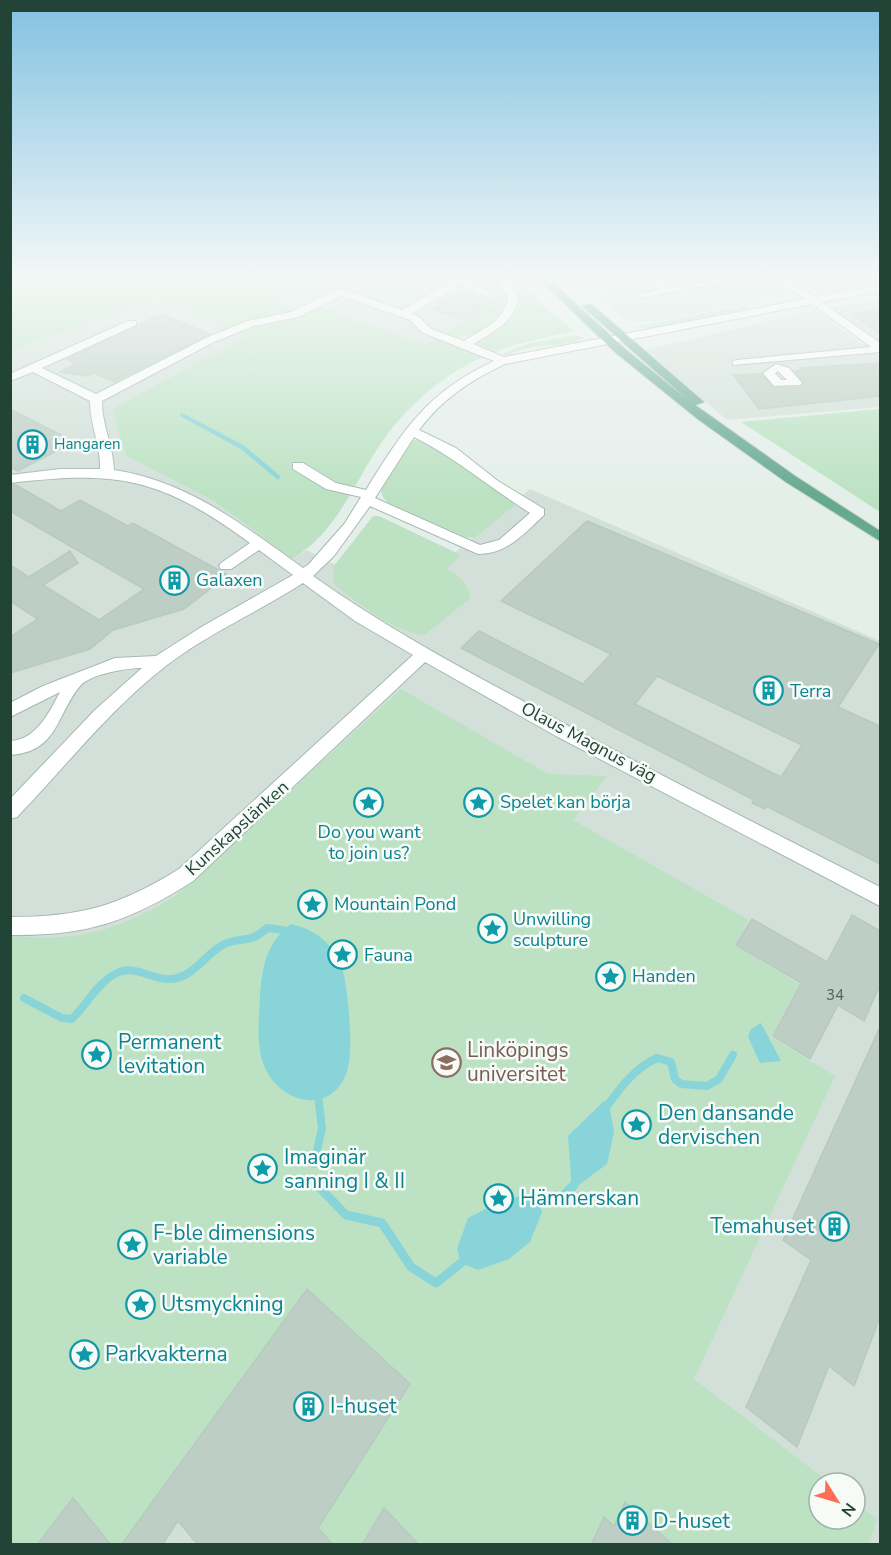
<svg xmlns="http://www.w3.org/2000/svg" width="891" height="1555" viewBox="0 0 891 1555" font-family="'Nunito Sans',sans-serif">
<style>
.built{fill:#d3e0d9;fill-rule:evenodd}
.green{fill:#bce2c3}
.water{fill:#89d4d9}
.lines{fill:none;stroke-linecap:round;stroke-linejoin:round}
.stream-far3{stroke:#89d4d9;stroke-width:4}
.stream-far2{stroke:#89d4d9;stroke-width:4.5}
.stream-far1{stroke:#89d4d9;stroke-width:8}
.stream{stroke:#89d4d9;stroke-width:9}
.building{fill:#bdcec5;stroke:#b7cac0;stroke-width:1.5;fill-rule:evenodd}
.minor-casing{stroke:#a7b8b1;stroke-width:2}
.major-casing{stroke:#c1cbc7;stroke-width:2}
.minor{fill:#fff;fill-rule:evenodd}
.major{fill:#66a991;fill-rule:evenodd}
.labels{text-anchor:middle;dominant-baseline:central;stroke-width:5;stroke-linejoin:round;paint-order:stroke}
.far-culture-label{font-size:15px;fill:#0d838f;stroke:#f6fbf8;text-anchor:start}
.number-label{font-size:15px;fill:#49665a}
.culture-label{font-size:18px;fill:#0d838f;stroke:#f6fbf8;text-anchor:start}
.street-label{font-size:18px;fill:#224437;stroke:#f6fbf8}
.near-culture-label{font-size:21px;fill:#0d838f;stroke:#f6fbf8;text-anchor:start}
.near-education-label{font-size:21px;fill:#785e54;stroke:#f6fbf8;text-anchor:start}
</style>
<rect width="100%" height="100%" fill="#e5efea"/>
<g class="built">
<polygon points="326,277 492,277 502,298 495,303 499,304 492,308 487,307 427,345 314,304 302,310 279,301"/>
<polygon points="574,277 772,277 795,293 659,321 630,322 623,319 598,297 603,295 598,290 592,291"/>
<polygon points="788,277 880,277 880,284 820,294"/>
<polygon points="880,299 880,342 831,307 866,302"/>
<path d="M160 300 249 336 112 409 126 456 214 501 292 559 307 550 400 599 530 489 880 641V1544H11L10 352 33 342ZM819 1483H855V1519H819Z"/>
<polygon points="815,310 833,320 832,323 861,344 867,344 880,357 880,407 727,420 646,350"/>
</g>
<g class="green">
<path d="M10 277H326L279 301 302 310 314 304 427 345 439 337 486 356C447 372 415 399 389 432 356 475 341 530 292 559L214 501 126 456 112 409 248 336 160 300 33 342 11 352Z"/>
<path d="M492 277H497L508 296V306C493 325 471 346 446 333L488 307 492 308 498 304 494 303 502 297Z"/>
<polygon points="504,277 514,277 551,313 549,314 557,316 574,331 517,344 495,352 477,344 477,341 508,318 518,300"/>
<polygon points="743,306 749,309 651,328 634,327"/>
<path d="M576 335 584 338C559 350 533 341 509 355L501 354 531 343Z"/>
<polygon points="880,409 880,512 741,422"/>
<polygon points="419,439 428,441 513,500 515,505 476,537 467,538 389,504 383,497 381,490 410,441"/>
<path d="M373 516H379L461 555 446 569C461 577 466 581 471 598L424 635C396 633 355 602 334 584L333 567Z"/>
<path d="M401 689 548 774 607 776 573 820 749 920 735 945 799 984 771 1037 835 1076 694 1379 830 1483H819V1519H855V1502L877 1519 869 1544H673L625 1502 614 1526 603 1518 591 1544H419L384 1509 362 1544H333L318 1528 410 1384 307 1289 121 1544H111L73 1498 37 1544H11V935C74 944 123 929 177 895Z"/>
</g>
<g class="water">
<path d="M291 924C323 931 343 954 346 987 349 1008 354 1055 346 1074 332 1111 290 1106 270 1077 254 1053 259 1023 260 997 262 967 266 943 291 924Z"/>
<polygon points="761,1023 781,1061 760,1063 748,1037 751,1029"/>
<polygon points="604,1101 609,1103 614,1132 607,1164 572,1190 568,1136"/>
<polygon points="535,1194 542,1212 530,1242 509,1259 478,1270 461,1263 457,1249 468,1218 505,1199"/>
</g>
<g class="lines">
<polyline class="stream-far3" points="182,415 214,432"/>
<polyline class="stream-far2" points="212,431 242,447 278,477"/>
<g class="stream-far1">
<path d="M24 998 62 1018 72 1019C87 1004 98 982 117 973 136 964 153 981 172 979 193 977 204 956 221 946 237 935 248 946 267 928L283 930 287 935"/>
<path d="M605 1109C620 1088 633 1069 657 1058L671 1062 675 1079 681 1084 707 1086 719 1079 733 1055"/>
<polyline points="314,1164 322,1128 318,1095"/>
</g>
<g class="stream">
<polyline points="320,1188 346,1215 382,1223 411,1267 436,1283 466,1259"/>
<polyline points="562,1197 574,1185"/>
</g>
</g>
<g class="building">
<polygon points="462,291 495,302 465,320 432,309"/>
<polygon points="880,309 880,334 852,314"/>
<polygon points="161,314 210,334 114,382 94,373 87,376 60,372 76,364 67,359"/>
<polygon points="880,363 880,396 759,409 733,375 761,374 774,388 800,387 804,383 795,371 803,370 801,368"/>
<polygon points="10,409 61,435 49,441 62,448 18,471 10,467"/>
<polygon points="10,485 16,485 61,511 80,500 128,526 133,523 228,575 184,609 113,630 90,649 10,673 10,637 38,619 10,601 10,565 29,577 70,551 78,563 43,585 99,620 144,589 10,511"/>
<path d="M587 521 879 644 838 707 880 726V864L766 806 765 809 752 803 754 800 461 648 479 631 583 684 611 654 501 601ZM657 676 802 745 781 777 635 704Z"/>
<polygon points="852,915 880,931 880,985 864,1021 838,1005 810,1059 773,1036 801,983 736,945 752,919 827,962"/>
<polygon points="880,1027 880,1317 854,1386 829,1366 797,1447 746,1407 811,1260 783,1240"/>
<polygon points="307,1289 410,1384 318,1528 333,1545 198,1545 178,1521 162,1545 121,1545"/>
<polygon points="73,1498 111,1545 37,1545"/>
<polygon points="625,1502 673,1545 591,1545 604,1517 614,1526"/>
<polygon points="384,1508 419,1545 362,1545"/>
</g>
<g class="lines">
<defs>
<g id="minor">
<path d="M457 277H467L466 280 494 294 485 296 461 285 411 314 418 316 431 329 464 341C482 329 505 321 508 297L495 277H505L518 297C515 322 493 332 473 344L504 357 805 299 775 277H786L815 297 880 285V291L822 302 880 343V352L733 365V361L737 360 871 347 812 304 505 364C471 380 442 399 419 430L456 448 498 481 544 509V515C524 534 507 554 478 554L370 506 334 556 313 576C379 623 448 661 519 699 638 765 760 825 880 887V906L556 736 425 662 193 881C129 922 86 936 10 935V917C81 917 119 906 179 869L413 655 355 621 303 583C258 612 209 633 167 665 110 709 66 766 17 817L10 819V799L95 710 142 668C127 668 90 674 80 686 56 715 58 752 10 755V741C36 740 49 713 60 692L10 717V703L43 686 115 658 156 656 203 626 293 575 259 550 231 569H221L219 566 221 563 250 543C161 478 119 470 10 483V475L60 469H100C101 444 90 427 90 401L33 372 10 381V374L128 321H136V325L42 368 96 394 206 338 247 321 291 312 337 290H345L402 310ZM342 296 410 320 423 333 494 361C427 392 403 430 366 490L336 483 303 463H293V469L326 489 361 497 345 523 308 565 303 568C244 526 188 481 114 470 113 444 102 427 102 401L214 342 254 326 298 317ZM414 437C456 458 490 488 530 513L499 540 480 545 375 498Z"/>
<polygon points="653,277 664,277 661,280 671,288 732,277 752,277 640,298 640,294 661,290 650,280"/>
<path d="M776 364 789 368 802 383 800 385 774 386 763 373ZM778 371 787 380H781L775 373Z"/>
</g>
<polygon id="major" points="537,277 547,277 624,348 689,401 582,306 591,304 704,402 695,405 795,476 880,531 880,541 786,482 699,420 616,353"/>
</defs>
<use href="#minor" class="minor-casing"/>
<use href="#major" class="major-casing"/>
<use href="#minor" class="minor"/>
<use href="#major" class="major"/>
</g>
<linearGradient id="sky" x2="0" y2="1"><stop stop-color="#82c1e2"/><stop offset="0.56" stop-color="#f3f8f6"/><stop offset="1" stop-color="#f3f8f6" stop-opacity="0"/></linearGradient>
<rect width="891" height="494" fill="url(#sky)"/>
<defs>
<symbol id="building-ring" viewBox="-11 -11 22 22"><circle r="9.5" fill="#f6fbf8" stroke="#0f9aa8" stroke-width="1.5"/><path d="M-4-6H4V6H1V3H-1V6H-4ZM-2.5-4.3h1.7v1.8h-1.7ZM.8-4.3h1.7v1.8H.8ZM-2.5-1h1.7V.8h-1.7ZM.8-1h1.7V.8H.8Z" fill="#0f9aa8"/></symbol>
<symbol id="sight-ring" viewBox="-11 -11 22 22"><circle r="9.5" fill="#f6fbf8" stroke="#0f9aa8" stroke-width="1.5"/><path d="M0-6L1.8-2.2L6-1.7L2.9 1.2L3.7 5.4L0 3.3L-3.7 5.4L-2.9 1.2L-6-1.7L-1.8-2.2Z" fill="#0f9aa8"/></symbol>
<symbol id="university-ring" viewBox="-11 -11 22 22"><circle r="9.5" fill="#f6fbf8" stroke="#8d6e63" stroke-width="1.5"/><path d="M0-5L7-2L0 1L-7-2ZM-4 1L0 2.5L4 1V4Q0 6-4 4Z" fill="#8d6e63"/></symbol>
</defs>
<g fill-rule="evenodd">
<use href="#building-ring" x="16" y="428" width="33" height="33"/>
<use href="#building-ring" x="158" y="564" width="33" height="33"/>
<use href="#building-ring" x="752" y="674" width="33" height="33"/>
<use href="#sight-ring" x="462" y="786" width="33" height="33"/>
<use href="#sight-ring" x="352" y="786" width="33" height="33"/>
<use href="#sight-ring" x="296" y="888" width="33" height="33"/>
<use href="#sight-ring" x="476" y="912" width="33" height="33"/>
<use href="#sight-ring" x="326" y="938" width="33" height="33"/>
<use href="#sight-ring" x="594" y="960" width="33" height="33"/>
<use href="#sight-ring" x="80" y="1038" width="33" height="33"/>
<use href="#university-ring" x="430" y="1046" width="33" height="33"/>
<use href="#sight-ring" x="620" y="1108" width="33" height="33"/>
<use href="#sight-ring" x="246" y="1152" width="33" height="33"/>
<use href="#sight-ring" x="482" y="1182" width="33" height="33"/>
<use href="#building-ring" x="818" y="1210" width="33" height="33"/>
<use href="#sight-ring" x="116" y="1228" width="33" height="33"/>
<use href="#sight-ring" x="124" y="1288" width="33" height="33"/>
<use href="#sight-ring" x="68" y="1338" width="33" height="33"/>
<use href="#building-ring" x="292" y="1390" width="33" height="33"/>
<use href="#building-ring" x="616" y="1504" width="33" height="33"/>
</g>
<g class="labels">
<g class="far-culture-label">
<text x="54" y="444">Hangaren</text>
</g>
<g class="number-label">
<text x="835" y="995">34</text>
</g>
<g class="culture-label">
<text x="196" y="580">Galaxen</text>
<text x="790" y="691">Terra</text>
<text x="500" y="802">Spelet kan börja</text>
<text x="369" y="832" text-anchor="middle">Do you want<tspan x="369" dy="21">to join us?</tspan></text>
<text x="334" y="904">Mountain Pond</text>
<text x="513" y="919">Unwilling<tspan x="513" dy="21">sculpture</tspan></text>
<text x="364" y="955">Fauna</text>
<text x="632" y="976">Handen</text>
</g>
<g class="street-label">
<text transform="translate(589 742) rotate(28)">Olaus Magnus väg</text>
<text transform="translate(237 828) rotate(-42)">Kunskapslänken</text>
</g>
<g class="near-culture-label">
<text x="118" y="1042">Permanent<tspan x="118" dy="24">levitation</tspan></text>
<text x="658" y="1113">Den dansande<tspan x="658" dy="24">dervischen</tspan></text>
<text x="284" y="1157">Imaginär<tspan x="284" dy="24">sanning I &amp; II</tspan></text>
<text x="520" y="1198">Hämnerskan</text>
<text x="814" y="1226" text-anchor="end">Temahuset</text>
<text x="153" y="1233">F-ble dimensions<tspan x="153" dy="24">variable</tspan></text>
<text x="161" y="1304">Utsmyckning</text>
<text x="105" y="1354">Parkvakterna</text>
<text x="330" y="1406">I-huset</text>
<text x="653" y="1521">D-huset</text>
</g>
<g class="near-education-label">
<text x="467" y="1050">Linköpings<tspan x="467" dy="24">universitet</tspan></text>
</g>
</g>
<rect width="891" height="1555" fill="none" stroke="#224437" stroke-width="24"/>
<g transform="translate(837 1501) rotate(127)"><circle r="28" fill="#f6fbf8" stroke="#a1b2ab" stroke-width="1.5"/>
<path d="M0-4.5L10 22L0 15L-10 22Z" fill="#fe6e54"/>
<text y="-9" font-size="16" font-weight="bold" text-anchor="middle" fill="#224437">N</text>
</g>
</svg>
